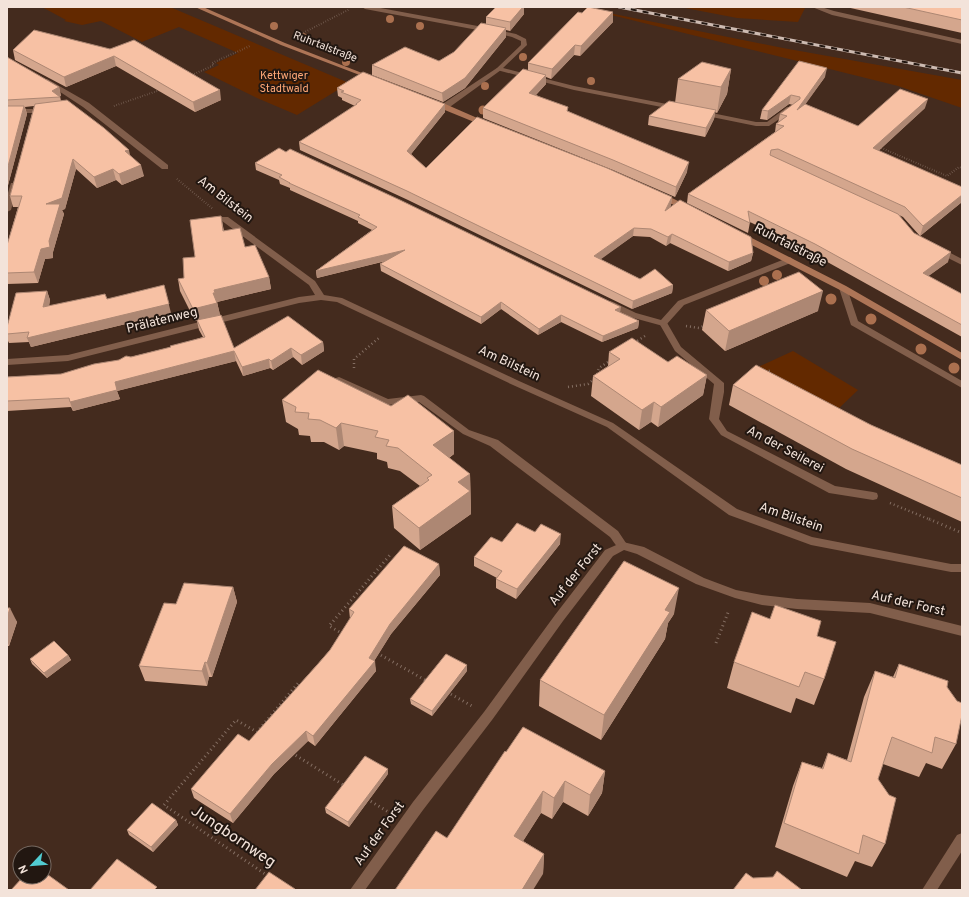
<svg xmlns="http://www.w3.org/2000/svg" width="969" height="897" viewBox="0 0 969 897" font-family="Overpass,sans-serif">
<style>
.green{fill:#632900}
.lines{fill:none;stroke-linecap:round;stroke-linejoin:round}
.path-far2{stroke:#846e62;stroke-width:2;stroke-dasharray:0.5 2;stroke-linecap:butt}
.path-far1{stroke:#846e62;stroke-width:2.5;stroke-dasharray:1 3;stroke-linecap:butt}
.path{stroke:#846e62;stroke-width:3;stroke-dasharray:1 3.5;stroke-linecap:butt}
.service{fill:#815e4b;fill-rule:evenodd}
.minor{fill:#815e4b;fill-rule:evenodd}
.secondary{fill:#ad7557;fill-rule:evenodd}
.rail-casing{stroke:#cdbbb2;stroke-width:3}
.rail{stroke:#221711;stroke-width:2;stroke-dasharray:6;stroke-linecap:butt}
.tree{fill:#ab704f}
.wall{fill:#d4a68d}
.shaded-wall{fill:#ad8773}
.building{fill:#f7c1a4;stroke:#ad8773}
.labels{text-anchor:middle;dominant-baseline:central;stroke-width:4;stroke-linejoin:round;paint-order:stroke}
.far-street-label{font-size:11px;fill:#f3e3da;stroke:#221711}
.far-park-label{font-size:11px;fill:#ffa877;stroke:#221711}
.street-label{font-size:13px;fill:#f3e3da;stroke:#221711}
.near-street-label{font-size:16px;fill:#f3e3da;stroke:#221711}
</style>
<rect width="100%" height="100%" fill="#442b1e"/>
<g class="green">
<polygon points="42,7 170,7 349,83 297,115 257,98 204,72 219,65 216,63 238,53 179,27 142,42 101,21 82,25 64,21 66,20"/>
<polygon points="579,7 783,48 962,80 962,108 898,86"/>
<polygon points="680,7 804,7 805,8 798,22 737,18"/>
<polygon points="793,351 858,390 835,412 758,367"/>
</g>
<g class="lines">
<g class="path-far2">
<polyline points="301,34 350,9"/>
<polyline points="192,75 214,65 212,63 250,46"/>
<polyline points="114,106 160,90"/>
<polyline points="879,147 947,176 959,167 962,168"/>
<polyline points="177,179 213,209"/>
</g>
<g class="path-far1">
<polyline points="686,326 699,328 706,325"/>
<polyline points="634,343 645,336"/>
<polyline points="354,368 354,359 380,337"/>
<polyline points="765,372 772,370"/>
<polyline points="597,374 599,368 611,360"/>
<polyline points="568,387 588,384 593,380"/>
<polyline points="890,503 931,520"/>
</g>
<g class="path">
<polyline points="929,519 962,533"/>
<polyline points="343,634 329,626 390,555"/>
<polyline points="716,643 729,610"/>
<polyline points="377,653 427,681"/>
<polyline points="447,692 472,706"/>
<polyline points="292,753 345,786"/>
<polyline points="367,799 390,813"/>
<polyline points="268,876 164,805 236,720 257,732 300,681"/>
</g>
<g class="service">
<polygon points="362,7 375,7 483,27 486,29 483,31 365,9"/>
<polygon points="499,67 574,86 677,106 681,108 677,110 574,90 497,70 496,69"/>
<polygon points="787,107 793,107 794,109 769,126 756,126 702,115 698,113 702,111 756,122 767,122"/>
<polygon points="843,285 847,288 858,321 962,381 962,388 851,325 839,288"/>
<polygon points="663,320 666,321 681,347 724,383 724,392 719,419 727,431 835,486 873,492 877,493 878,496 877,499 873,500 829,493 721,435 709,419 714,384 675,351 659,323"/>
<path d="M339 377 388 399 421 395 424 396 469 430 498 440 618 531 628 546 627 549C618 552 615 543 610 537L490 446 463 434 419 402 387 405 384 404 336 382 334 380 336 378Z"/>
</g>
<g class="minor">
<polygon points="812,7 821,7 834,11 962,40 962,44 832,15"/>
<polygon points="493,29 516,34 526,39 527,45 501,70 447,109 441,109 441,105 497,68 521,45 521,41 512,37 491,32 490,31"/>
<polygon points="47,79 89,103 168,165 168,169 162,169 83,107 45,82 45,80"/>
<polygon points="7,109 46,109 50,111 46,113 7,113"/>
<polygon points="11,183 17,183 18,185 11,210 7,212 7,196"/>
<polygon points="222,217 228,217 315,281 324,295 342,298 519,381 613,423 737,509 812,537 951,564 962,564 962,572 951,572 811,545 729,515 607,427 513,385 337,302 321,300 299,303 68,361 7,365 7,359 68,355 299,297 315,295 309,285 222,221"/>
<polygon points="939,247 962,259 962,265 936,252 935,250 936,248"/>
<polygon points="790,257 794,260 793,262 684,305 666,325 663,326 630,317 606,304 610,301 613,302 636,313 661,320 678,301"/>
<polygon points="623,542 644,547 704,578 736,590 762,595 797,599 870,603 962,626 962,636 870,613 797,609 762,605 735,598 696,584 637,554 624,550 613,556 563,621 492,720 423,810 365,890 350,890 413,802 484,712 555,615 605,550"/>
<polygon points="962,833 962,851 937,890 922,890 957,835"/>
</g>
<g class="secondary">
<polygon points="195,7 203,7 285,43 375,78 370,79 281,45"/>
<polygon points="430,100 436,100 491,124 487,126 484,126 430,104"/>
<polygon points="656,193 662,193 692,208 688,210 685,210 656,197"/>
<polygon points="736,233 742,233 846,286 962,353 962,360 840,290 736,237 735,235"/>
</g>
<defs>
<polyline id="rail" points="619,7 962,73"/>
</defs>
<use href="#rail" class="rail-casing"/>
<use href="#rail" class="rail"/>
</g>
<g class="tree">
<circle cx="390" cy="19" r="4"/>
<circle cx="274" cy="26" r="4"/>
<circle cx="420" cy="26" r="4"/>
<circle cx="303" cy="37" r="4"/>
<circle cx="523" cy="57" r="4"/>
<circle cx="346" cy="62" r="4"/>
<circle cx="591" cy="81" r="4"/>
<circle cx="485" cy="86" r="4"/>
<circle cx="483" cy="110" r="4.5"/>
<circle cx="777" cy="275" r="5"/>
<circle cx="764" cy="281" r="5"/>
<circle cx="831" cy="299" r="5.5"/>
<circle cx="871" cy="319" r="5.5"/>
<circle cx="921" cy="349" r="5.5"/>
<circle cx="954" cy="368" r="5.5"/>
</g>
<g class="wall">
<polygon points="846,7 962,7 962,33"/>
<polygon points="613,12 613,22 580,56 574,55 551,79 546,77 546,84 536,95 568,111 687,172 675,197 613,170 483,118 483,108 528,70 528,63 582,13"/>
<polygon points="524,14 510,31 506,30 506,37 465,88 443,102 372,75 372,65 439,61 454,52 486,24 486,17"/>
<polygon points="110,49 221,100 195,112 116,66 66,87 15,60 13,50"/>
<polygon points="7,58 59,87 61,96 60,96 61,101 130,156 144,176 122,185 116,180 97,188 76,169 65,209 62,210 64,214 53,252 53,258 45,259 38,283 7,284 7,245 18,207 13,207 10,196 34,106 25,107 27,114 7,189"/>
<polygon points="731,69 727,94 717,113 715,112 714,119 705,137 648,125 649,116 675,103 678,79"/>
<polygon points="825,77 805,104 858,126 925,108 878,151 962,187 962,202 920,236 903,217 899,215 914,233 948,262 928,276 962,294 962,337 813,254 750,222 748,233 687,203 688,194 775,132 776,124 778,123 780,114 793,105 789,104 767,120 760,119 762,110"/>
<polygon points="337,88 445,112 411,154 426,168 672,197 671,205 670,208 753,253 751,261 728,271 670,243 666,246 650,237 633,236 600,259 640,279 673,285 672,293 632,309 408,200 300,150 299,142 355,106 342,100 342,98 338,96"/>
<polygon points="286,152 639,321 638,328 602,342 561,322 538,335 501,309 481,324 381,271 380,264 386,261 317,278 316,271 372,230 358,223 358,221 290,190 290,188 280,184 279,180 256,170 255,163"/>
<polygon points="221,216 224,231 245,247 269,277 271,289 217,302 220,315 234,348 323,342 324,351 302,365 293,357 273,370 270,368 243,376 236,361 117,391 120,399 73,411 71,407 7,411 7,377 61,374 171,347 203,337 199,330 197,321 195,321 180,291 178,279 184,278 195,257"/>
<polygon points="47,291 50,300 49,306 107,299 171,313 31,347 29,342 9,343 7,339 7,327"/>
<polygon points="706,310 818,311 725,351 702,330"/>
<polygon points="609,352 668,362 707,375 703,395 658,427 651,422 639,430 591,396 593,376 608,366"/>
<polygon points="733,385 871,425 962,465 962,522 846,469 729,405"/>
<polygon points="282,400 454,454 449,458 470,474 471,514 420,550 394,528 392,506 420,486 400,471 388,468 387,462 377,459 377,453 344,446 339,450 324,442 311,442 310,436 299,435 298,429 286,422"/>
<polygon points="502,542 560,544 516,599 496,588 496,579 497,578 474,566 474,557"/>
<polygon points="439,564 440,575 391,634 374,661 376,671 315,746 308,741 274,774 233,823 194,798 191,789 249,741 330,650 350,619 349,609"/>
<polygon points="233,587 237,602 212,677 209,677 207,686 145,681 139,666 176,604"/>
<polygon points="7,608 17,622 9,646 7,646"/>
<polygon points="674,614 668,623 665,639 601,740 539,706 540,680"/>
<polygon points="817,636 824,679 814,705 796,698 791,713 727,688 734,662"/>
<polygon points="68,655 71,660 47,678 32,664 30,659"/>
<polygon points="899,664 947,687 956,744 942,769 926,763 919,777 883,764 878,779 885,844 872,867 855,861 847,877 775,847 793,786 802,762 822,768 828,753 847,760 864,697 875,671 893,677"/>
<polygon points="467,671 432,716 411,704 410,699"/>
<polygon points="506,752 605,771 602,793 588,816 563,802 552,819 541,813 523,841 544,854 543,874 447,838"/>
<polygon points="388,774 349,827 326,813 325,808"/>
<polygon points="176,820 178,825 153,852 129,835 127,830"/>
</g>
<g class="shaded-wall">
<polygon points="523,7 524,7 524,14 510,31 510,22"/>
<polygon points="613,12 613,22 580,56 581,46"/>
<polygon points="506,28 506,37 465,88 443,102 442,93"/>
<polygon points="575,45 574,55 551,79 552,69"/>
<polygon points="114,56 116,66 66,87 64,77"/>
<polygon points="827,68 825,77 795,119 797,110"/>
<polygon points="731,69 727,94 717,113 721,87"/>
<polygon points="546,75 546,84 529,102 529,93"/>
<polygon points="59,87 61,96 59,97 52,91"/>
<polygon points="220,90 221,100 195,112 193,102"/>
<polygon points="791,95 789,104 767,120 768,111"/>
<polygon points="928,99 925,108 871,158 873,148"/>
<polygon points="445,104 445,112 407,159 407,151"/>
<polygon points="24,106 27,114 7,189 7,170"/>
<polygon points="716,110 714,119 705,137 706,128"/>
<polygon points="129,150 131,160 125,151"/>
<polygon points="73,159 76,169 65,209 62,210 64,214 53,252 53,258 45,259 38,283 34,272 41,249 49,241 46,204"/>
<polygon points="689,162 687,172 675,197 676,187"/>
<polygon points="141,165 144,176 122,185 119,174"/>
<polygon points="113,169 116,180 97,188 94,177"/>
<polygon points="962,195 962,202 920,236 923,226"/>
<polygon points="672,197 671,205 663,220 665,211"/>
<polygon points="634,228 633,236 593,265 594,256"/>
<polygon points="672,234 670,243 666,246 668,237"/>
<polygon points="405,250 405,256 317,278 316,271"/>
<polygon points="951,252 948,262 919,283 923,273"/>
<polygon points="753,253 751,261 728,271 729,262"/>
<polygon points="269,277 271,289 217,302 220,315 195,321 193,309 213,293 214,290"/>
<polygon points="164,285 171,313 31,347 27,338"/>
<polygon points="673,285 672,293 632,309 633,301"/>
<polygon points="47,291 50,300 47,317 43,307"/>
<polygon points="823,291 818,311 725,351 729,331"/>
<polygon points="501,302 501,309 481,324 481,317"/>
<polygon points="621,307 620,314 615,310"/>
<polygon points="561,315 561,322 538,335 539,329"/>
<polygon points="639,321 638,328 602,342 603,336"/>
<polygon points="323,342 324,351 302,365 301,355"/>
<polygon points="291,348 293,357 273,370 271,361"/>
<polygon points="234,351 236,361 117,391 120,399 73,411 70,402 115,382"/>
<polygon points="269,359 270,368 243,376 242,367"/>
<polygon points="707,375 703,395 658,427 661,407"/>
<polygon points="654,402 651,422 639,430 642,410"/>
<polygon points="341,423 344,446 339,450 336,428"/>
<polygon points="454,431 454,454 434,468 433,445"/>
<polygon points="470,474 471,514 420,550 419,528 458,482"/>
<polygon points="561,534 560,544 516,599 517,589"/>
<polygon points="439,564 440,575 391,634 373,663 375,661 376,671 315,746 313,736 369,658 390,624"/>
<polygon points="233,587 237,602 212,677 207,663"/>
<polygon points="679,588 674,614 668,623 665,639 601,740 604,715 665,610"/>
<polygon points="10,608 17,622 9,646 7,641 7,618"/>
<polygon points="68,655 71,660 47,678 44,673"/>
<polygon points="205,662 209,677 207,686 202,671"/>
<polygon points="467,665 467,671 432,716 432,711"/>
<polygon points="306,731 308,741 274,774 233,823 230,814 272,764"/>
<polygon points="388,769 388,774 349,827 348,822"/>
<polygon points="605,771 602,793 588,816 590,795"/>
<polygon points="565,781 563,802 552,819 554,798"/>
<polygon points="543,791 541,813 513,857 514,836"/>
<polygon points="176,820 178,825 153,852 151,847"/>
<polygon points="544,854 543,874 533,890 522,890"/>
</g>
<g class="building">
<polygon points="496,7 523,7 510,22 486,17"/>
<polygon points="588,7 613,12 581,46 575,45 552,69 528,63 578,12 582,13"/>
<polygon points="903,7 962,7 962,20"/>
<polygon points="481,23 506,28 465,78 442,93 372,65 405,47 439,61 454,52"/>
<polygon points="34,30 110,49 134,40 220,90 193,102 114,56 64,77 13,50"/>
<polygon points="7,57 59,87 52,91 60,97 7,100"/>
<polygon points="799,61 827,68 797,110 805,104 858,126 900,89 928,99 873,148 962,187 962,195 923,226 905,207 778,149 771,150 770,155 898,214 914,233 951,252 923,273 962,294 962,325 815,244 748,211 750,223 688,194 784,126 776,124 787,116 780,114 800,99 800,97 791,95 768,111 762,110"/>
<polygon points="702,62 731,69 721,87 678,79"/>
<polygon points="523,69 546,75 529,93 568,107 567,111 689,162 676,187 613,160 483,108"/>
<polygon points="363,72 445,104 407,151 426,168 477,117 607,168 672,197 665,211 680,200 751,237 753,253 729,262 672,234 668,237 651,229 634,228 594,256 640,279 655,269 673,285 633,301 407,191 299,142 357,104 356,104 361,100 341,92 344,91 337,88"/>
<polygon points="67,100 104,128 129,150 125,151 141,165 119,174 113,169 94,177 73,159 62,198 46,204 60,204 49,241 50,247 41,249 34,272 7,273 7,245 22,196 10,196 35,104"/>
<polygon points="669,101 716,110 706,128 649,116"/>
<polygon points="7,106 24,106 7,170"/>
<polygon points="279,148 286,152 290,149 400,200 621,307 615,310 639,321 603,336 561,315 539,329 501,302 481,317 380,264 405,250 316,271 377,227 358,217 360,215 289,183 290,183 279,177 282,175 255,163"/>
<polygon points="221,216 223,231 240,228 245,247 255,245 269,277 214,290 215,293 213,293 217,303 193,309 178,279 184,278 183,258 195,257 190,220"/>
<polygon points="799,272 823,291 729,331 706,310"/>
<polygon points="164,285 169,304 27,338 29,332 7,334 7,327 16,293 47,291 43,307 105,294 107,299"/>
<polygon points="221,315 234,348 288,316 323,342 301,355 291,348 271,361 269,359 242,367 234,351 115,382 117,390 70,402 69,398 7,401 7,377 61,374 94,364 119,360 126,356 131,357 171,347 170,346 205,337 197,320"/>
<polygon points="632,338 668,362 677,356 707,375 661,407 654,402 642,410 593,376 620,359 609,352"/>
<polygon points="756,365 871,425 962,465 962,498 852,449 733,385"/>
<polygon points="318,370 391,406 408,395 454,431 433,445 470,474 458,482 470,491 419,528 392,506 429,480 427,478 432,475 398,448 386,446 389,440 375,437 378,431 341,423 336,428 320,420 308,419 309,413 295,412 296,407 282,400"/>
<polygon points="517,523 535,532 541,524 561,534 517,589 496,579 502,571 474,557 491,537 502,542"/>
<polygon points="404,546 439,564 390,624 369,658 375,661 313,736 306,731 272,764 230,814 191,789 238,734 249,741 318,664 330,650 354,612 349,609"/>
<polygon points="624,561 679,588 665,610 670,612 604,715 540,680"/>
<polygon points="184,583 233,587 207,663 205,662 202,671 139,666 164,603 176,604"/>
<polygon points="775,605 821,621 817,636 836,642 824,679 805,672 799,687 734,662 752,612 770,619"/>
<polygon points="7,608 10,608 7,618"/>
<polygon points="54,641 68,655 44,673 30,659"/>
<polygon points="446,654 467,665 432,711 410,699"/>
<polygon points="899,664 948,681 947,687 957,701 962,703 962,715 956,744 935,737 932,753 892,737 878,779 889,795 896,798 885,844 863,835 859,854 784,823 802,762 823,769 828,753 851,762 875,671 895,678"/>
<polygon points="523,727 605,771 590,795 565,781 554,798 543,791 514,836 544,854 522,890 395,890 436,831 447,838 505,751 506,752"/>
<polygon points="365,756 388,769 348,822 325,808"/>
<polygon points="152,803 176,820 151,847 127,830"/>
<polygon points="117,859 157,887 154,890 90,890"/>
<polygon points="777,871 802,890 733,890 746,873 753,878 773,877"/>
<polygon points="44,872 69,890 11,890 23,877 44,877"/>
<polygon points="269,872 295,889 294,890 255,890"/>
</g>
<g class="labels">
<g class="far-street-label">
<text transform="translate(325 47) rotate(21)">Ruhrtalstraße</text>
</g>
<g class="far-park-label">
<text x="284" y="76">Kettwiger<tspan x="284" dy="13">Stadtwald</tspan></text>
</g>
<g class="street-label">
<text transform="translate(225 200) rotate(38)">Am Bilstein</text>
<text transform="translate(790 246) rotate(27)">Ruhrtalstraße</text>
<text transform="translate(162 321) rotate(-14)">Prälatenweg</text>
<text transform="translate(509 364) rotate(25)">Am Bilstein</text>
<text transform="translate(785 450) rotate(28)">An der Seilerei</text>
<text transform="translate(791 518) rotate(19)">Am Bilstein</text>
<text transform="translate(576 575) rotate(-51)">Auf der Forst</text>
<text transform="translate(908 604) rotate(13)">Auf der Forst</text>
<text transform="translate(380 834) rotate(-54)">Auf der Forst</text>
</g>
<g class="near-street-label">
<text transform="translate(233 837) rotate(34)">Jungbornweg</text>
</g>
</g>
<rect width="969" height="897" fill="none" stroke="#f3e3da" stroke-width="16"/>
<g transform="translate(32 865) rotate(244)"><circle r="19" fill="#221711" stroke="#766961"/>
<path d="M0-3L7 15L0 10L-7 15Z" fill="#51ccd2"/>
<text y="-6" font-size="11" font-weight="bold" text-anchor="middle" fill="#f3e3da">N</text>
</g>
</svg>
